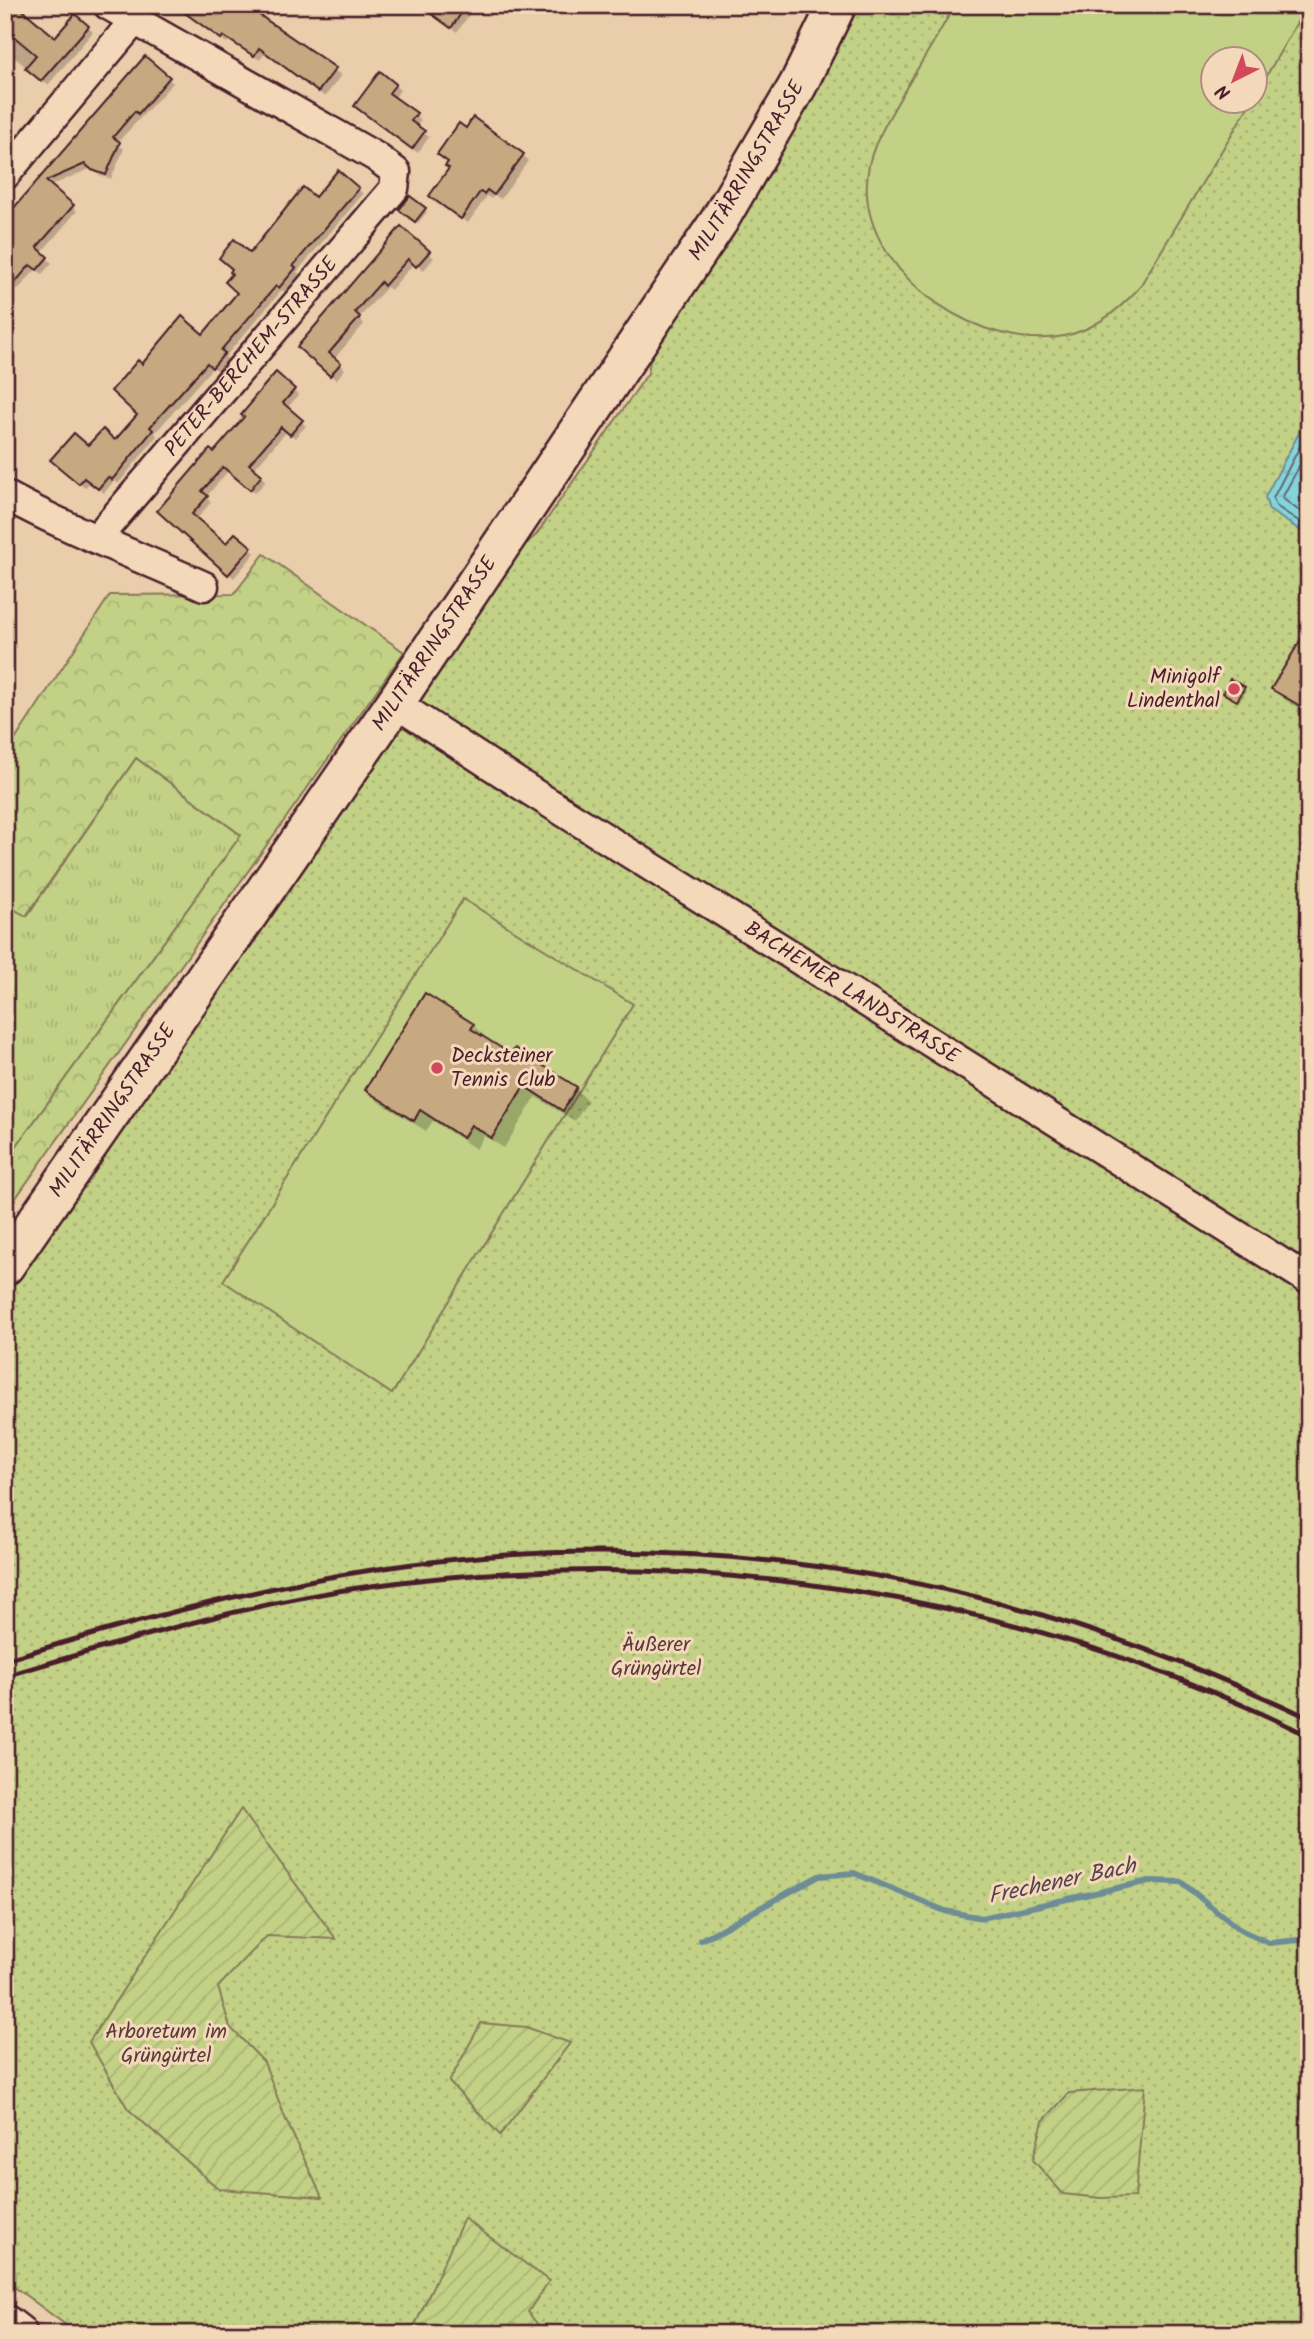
<svg xmlns="http://www.w3.org/2000/svg" width="1314" height="2339" viewBox="0 0 1314 2339" font-family="Kalam,sans-serif">
<style>
.grass{fill:url(#grass-tufts);stroke:#867858;stroke-width:2}
.forest{fill:url(#forest-crowns);stroke:#867858;stroke-width:2}
.park{fill:url(#park-dots);stroke:#867858;stroke-width:2;fill-rule:evenodd}
.garden{fill:url(#garden-furrows);stroke:#867858;stroke-width:2}
.pitch{fill:#c2d186;stroke:#867858;stroke-width:2}
.water{fill:url(#water-ripples);stroke:#6d8c95;stroke-width:2}
.shadow{fill:#0003}
.lines{fill:none;stroke-linecap:round;stroke-linejoin:round}
.shore{stroke:#616871;stroke-width:2}
.stream{stroke:#6d8c95;stroke-width:6}
.building{fill:#c6a980;stroke:#4a1f2b;stroke-width:2}
.minor-casing{stroke:#4a1f2b;stroke-width:33}
.major-casing{stroke:#4a1f2b;stroke-width:42}
.minor{stroke:#f3d8ba;stroke-width:28}
.major{stroke:#f3d8ba;stroke-width:37}
.rail{stroke:#4a1f2b;stroke-width:5}
.poi-dot{fill:#d1495b;stroke:#f3d8ba;stroke-width:2.5}
.labels{text-anchor:middle;dominant-baseline:central;stroke-width:6;stroke-linejoin:round;paint-order:stroke}
.street-label{font-size:21px;fill:#4a1f2b;stroke:#f3d8ba}
.poi-label{font-size:21px;fill:#4a1f2b;stroke:#f3d8ba;text-anchor:end}
.park-label{font-size:21px;fill:#5c3a39;stroke:#f3d8ba}
.water-label{font-size:23px;font-style:italic;fill:#56434e;stroke:#f3d8ba}
</style>
<defs>
<pattern id="grass-tufts" width="24" height="20" patternUnits="userSpaceOnUse" patternTransform="scale(1.75)"><rect width="24" height="20" fill="#c2d186"/><path d="M3 7l-1-3M5 7V3M7 7l1-3M15 17l-1-3M17 17v-4M19 17l1-3" fill="none" stroke="#a8b374"/></pattern>
<pattern id="forest-crowns" width="20" height="18" patternUnits="userSpaceOnUse" patternTransform="scale(1.75)"><rect width="20" height="18" fill="#c2d186"/><path d="M2 6a3 3 0 1 1 6 0M12 15a3 3 0 1 1 6 0" fill="none" stroke="#a8b374"/></pattern>
<pattern id="park-dots" width="8" height="8" patternUnits="userSpaceOnUse" patternTransform="scale(1.75)"><rect width="8" height="8" fill="#c2d186"/><path d="M2 2h.1M6 6h.1" fill="none" stroke="#a8b374" stroke-width="1.8" stroke-linecap="round"/></pattern>
<pattern id="garden-furrows" width="10" height="10" patternUnits="userSpaceOnUse" patternTransform="scale(1.75)"><rect width="10" height="10" fill="#c2d186"/><path d="M-1 1l2-2M0 10L10 0M9 11l2-2" fill="none" stroke="#a8b374"/></pattern>
<pattern id="water-ripples" width="26" height="14" patternUnits="userSpaceOnUse" patternTransform="scale(1.75)"><rect width="26" height="14" fill="#84d5db"/><path d="M2 4q2-2 4 0t4 0M15 11q2-2 4 0t4 0" fill="none" stroke="#74b6bc"/></pattern>
</defs>
<rect width="100%" height="100%" fill="#eaceab"/>
<filter id="ink" filterUnits="userSpaceOnUse"><feTurbulence type="fractalNoise" baseFrequency=".0143" numOctaves="2"/><feDisplacementMap in="SourceGraphic" scale="14" xChannelSelector="R" yChannelSelector="G"/><feConvolveMatrix kernelMatrix="1 2 1 2 8 2 1 2 1" color-interpolation-filters="sRGB"/></filter>
<g filter="url(#ink)">
<polygon class="grass" points="136,758 241,835 5,1162 5,904 27,916"/>
<polygon class="forest" points="264,554 404,652 5,1213 5,1162 241,835 136,758 26,916 5,904 5,755 110,595 234,594"/>
<path class="park" d="M853 5H1309V2334H78L5 2280V1298L509 559 536 535 648 373 652 348ZM1212 60H1254V102H1212Z"/>
<g class="garden">
<polygon points="241,1809 336,1939 267,1936 218,1987 230,2027 264,2062 286,2120 322,2197 219,2189 128,2109 89,2042"/>
<polygon points="481,2023 526,2027 570,2043 500,2135 449,2082"/>
<polygon points="1145,2087 1135,2197 1101,2198 1063,2194 1033,2160 1043,2121 1069,2093"/>
<polygon points="464,2218 549,2281 528,2312 545,2334 411,2334"/>
</g>
<g class="pitch">
<path d="M955 5H1307L1255 96 1254 60H1212V102H1251L1139 288C1119 310 1095 330 1064 336 983 352 874 281 867 196 866 184 868 165 872 154 880 131 894 109 906 88 923 60 939 33 955 5Z"/>
<polygon points="463,899 633,1004 392,1394 223,1281"/>
</g>
<polygon class="water" points="1309,414 1309,536 1269,510 1265,497"/>
<g class="shadow">
<polygon points="172,5 256,5 259,8 254,14 341,75 325,97 265,53 260,60 229,40 227,43"/>
<polygon points="430,5 476,5 457,32 427,9"/>
<polygon points="5,26 56,40 88,27 93,32 48,85 15,58 5,70"/>
<polygon points="145,58 173,83 117,143 124,149 111,179 99,175 92,168 50,186 77,211 41,253 52,263 42,274 36,269 18,290 5,279 5,221"/>
<polygon points="380,74 400,90 394,99 421,120 416,126 429,137 418,153 361,111"/>
<polygon points="5,112 14,121 5,131"/>
<polygon points="523,155 528,161 501,199 494,195 491,199 487,196 468,223 437,202"/>
<polygon points="358,189 363,194 297,272 300,274 285,292 282,290 225,357 229,360 219,372 213,367 155,433 157,436 118,484 114,481 104,493 90,482 85,488 58,465 89,448 115,442 139,415 143,366 203,336 239,293 250,255 315,200"/>
<polygon points="425,210 427,212 418,223 404,212"/>
<polygon points="401,228 434,258 423,271 414,263 391,290 387,287 359,318 364,324 334,359 345,369 336,380 305,352"/>
<polygon points="276,375 299,395 287,408 306,426 295,438 287,431 253,470 266,481 255,493 229,470 206,497 211,502 196,520 226,546 235,535 255,553 234,578 160,511 246,417"/>
<polygon points="1309,635 1309,714 1285,700 1273,689"/>
<polygon points="1244,688 1246,691 1239,702 1225,693"/>
<polygon points="473,1025 485,1037 484,1040 511,1057 515,1051 576,1089 588,1101 575,1121 536,1097 504,1148 484,1136 476,1149 433,1121 426,1131 379,1102 367,1090"/>
</g>
<g class="lines">
<g class="shore">
<polyline points="1309,429 1273,498 1276,506 1309,528"/>
<polyline points="1309,448 1282,498 1309,518"/>
</g>
<polyline class="stream" points="701,1940 819,1876 854,1873 945,1911 982,1918 1149,1881 1181,1882 1240,1930 1269,1943 1309,1939"/>
</g>
<g class="building">
<polygon points="174,5 245,5 336,68 318,92 259,48 254,56 223,36 221,39"/>
<polygon points="419,5 467,5 451,28"/>
<polygon points="19,7 55,37 75,14 89,26 41,81 25,68 36,55 5,29 5,23"/>
<polygon points="145,56 170,77 138,114 135,111 113,137 120,142 106,175 92,170 85,164 46,181 74,205 37,247 48,257 37,270 30,265 5,294 5,218"/>
<polygon points="380,71 396,84 389,93 417,113 411,121 425,131 412,149 354,106"/>
<polygon points="473,117 524,154 494,195 487,190 484,194 480,192 461,219 429,196 449,168 445,166 448,162 437,154 459,123 466,128"/>
<polygon points="338,170 359,188 293,266 296,268 279,288 276,286 221,350 225,353 212,368 207,363 150,427 153,430 112,480 108,477 98,489 84,478 79,484 50,460 74,433 88,445 103,429 115,440 137,415 111,391 138,360 142,364 182,316 203,334 237,293 225,282 232,274 230,272 232,269 219,258 234,239 250,253 303,187 315,197"/>
<polygon points="410,196 426,208 415,222 399,210"/>
<polygon points="401,226 430,251 416,267 408,259 384,286 381,282 355,312 360,317 329,353 341,363 330,376 297,347"/>
<polygon points="276,372 295,389 283,403 303,420 290,435 281,427 249,464 262,475 250,490 223,467 202,491 208,496 192,514 226,543 235,533 252,547 228,575 157,511 210,449 214,452 244,417 241,415 252,402 251,401"/>
<polygon points="1309,626 1309,665 1299,682 1309,688 1309,711 1271,689"/>
<polygon points="1230,679 1245,687 1237,701 1223,693"/>
<polygon points="425,993 474,1024 471,1029 511,1054 515,1048 577,1087 563,1111 524,1086 492,1138 471,1125 463,1138 420,1110 414,1121 365,1090"/>
</g>
<g class="lines">
<defs>
<g id="minor">
<polyline points="5,175 134,21"/>
<path d="M5 495C69 530 138 556 204 586"/>
<path id="s1" d="M97 538 394 189 396 172 376 157 108 5"/>
<path id="s2" d="M395 703 532 792 1309 1280"/>
</g>
<g id="major">
<path id="s3" d="M5 1266 395 703 719 221 798 85 837 5"/>
<polyline points="5,2324 18,2334"/>
</g>
</defs>
<use href="#minor" class="minor-casing"/>
<use href="#major" class="major-casing"/>
<use href="#minor" class="minor"/>
<use href="#major" class="major"/>
<g class="rail">
<path d="M5 1660C128 1623 251 1588 378 1569 579 1537 803 1551 1000 1603 1107 1632 1209 1671 1309 1718"/>
<path d="M5 1676C125 1641 247 1603 371 1586 692 1542 1018 1592 1309 1736"/>
</g>
</g>
</g>
<g class="poi-dot">
<circle cx="1234" cy="689" r="7"/>
<circle cx="437" cy="1068" r="7"/>
</g>
<g class="labels">
<g class="street-label">
<text stroke="none"><textPath href="#s3" startOffset="1323">MILITÄRRINGSTRASSE</textPath></text>
<text stroke="none"><textPath href="#s1" startOffset="238">PETER-BERCHEM-STRASSE</textPath></text>
<text stroke="none"><textPath href="#s3" startOffset="756">MILITÄRRINGSTRASSE</textPath></text>
<text stroke="none"><textPath href="#s2" startOffset="541">BACHEMER LANDSTRASSE</textPath></text>
<text stroke="none"><textPath href="#s3" startOffset="189">MILITÄRRINGSTRASSE</textPath></text>
</g>
<g class="poi-label">
<text x="1220" y="677">Minigolf<tspan x="1220" dy="24">Lindenthal</tspan></text>
<text x="451" y="1056" text-anchor="start">Decksteiner<tspan x="451" dy="24">Tennis Club</tspan></text>
</g>
<g class="park-label">
<text x="656" y="1645">Äußerer<tspan x="656" dy="24">Grüngürtel</tspan></text>
<text x="166" y="2032">Arboretum im<tspan x="166" dy="24">Grüngürtel</tspan></text>
</g>
<g class="water-label">
<text transform="translate(1062 1882) rotate(-12)">Frechener Bach</text>
</g>
</g>
<rect width="1314" height="2339" fill="none" stroke="#f3d8ba" stroke-width="28"/>
<rect x="14" y="14" width="1286" height="2311" fill="none" stroke="#4a1f2b" stroke-width="2.5" filter="url(#ink)"/>
<g transform="translate(1234 80) rotate(222)"><circle r="33" fill="#f3d8ba" stroke="#af8e81" stroke-width="2"/>
<path d="M0-5L12 26L0 18L-12 26Z" fill="#d1495b"/>
<text y="-10" font-size="19" font-weight="bold" text-anchor="middle" fill="#4a1f2b">N</text>
</g>
</svg>
